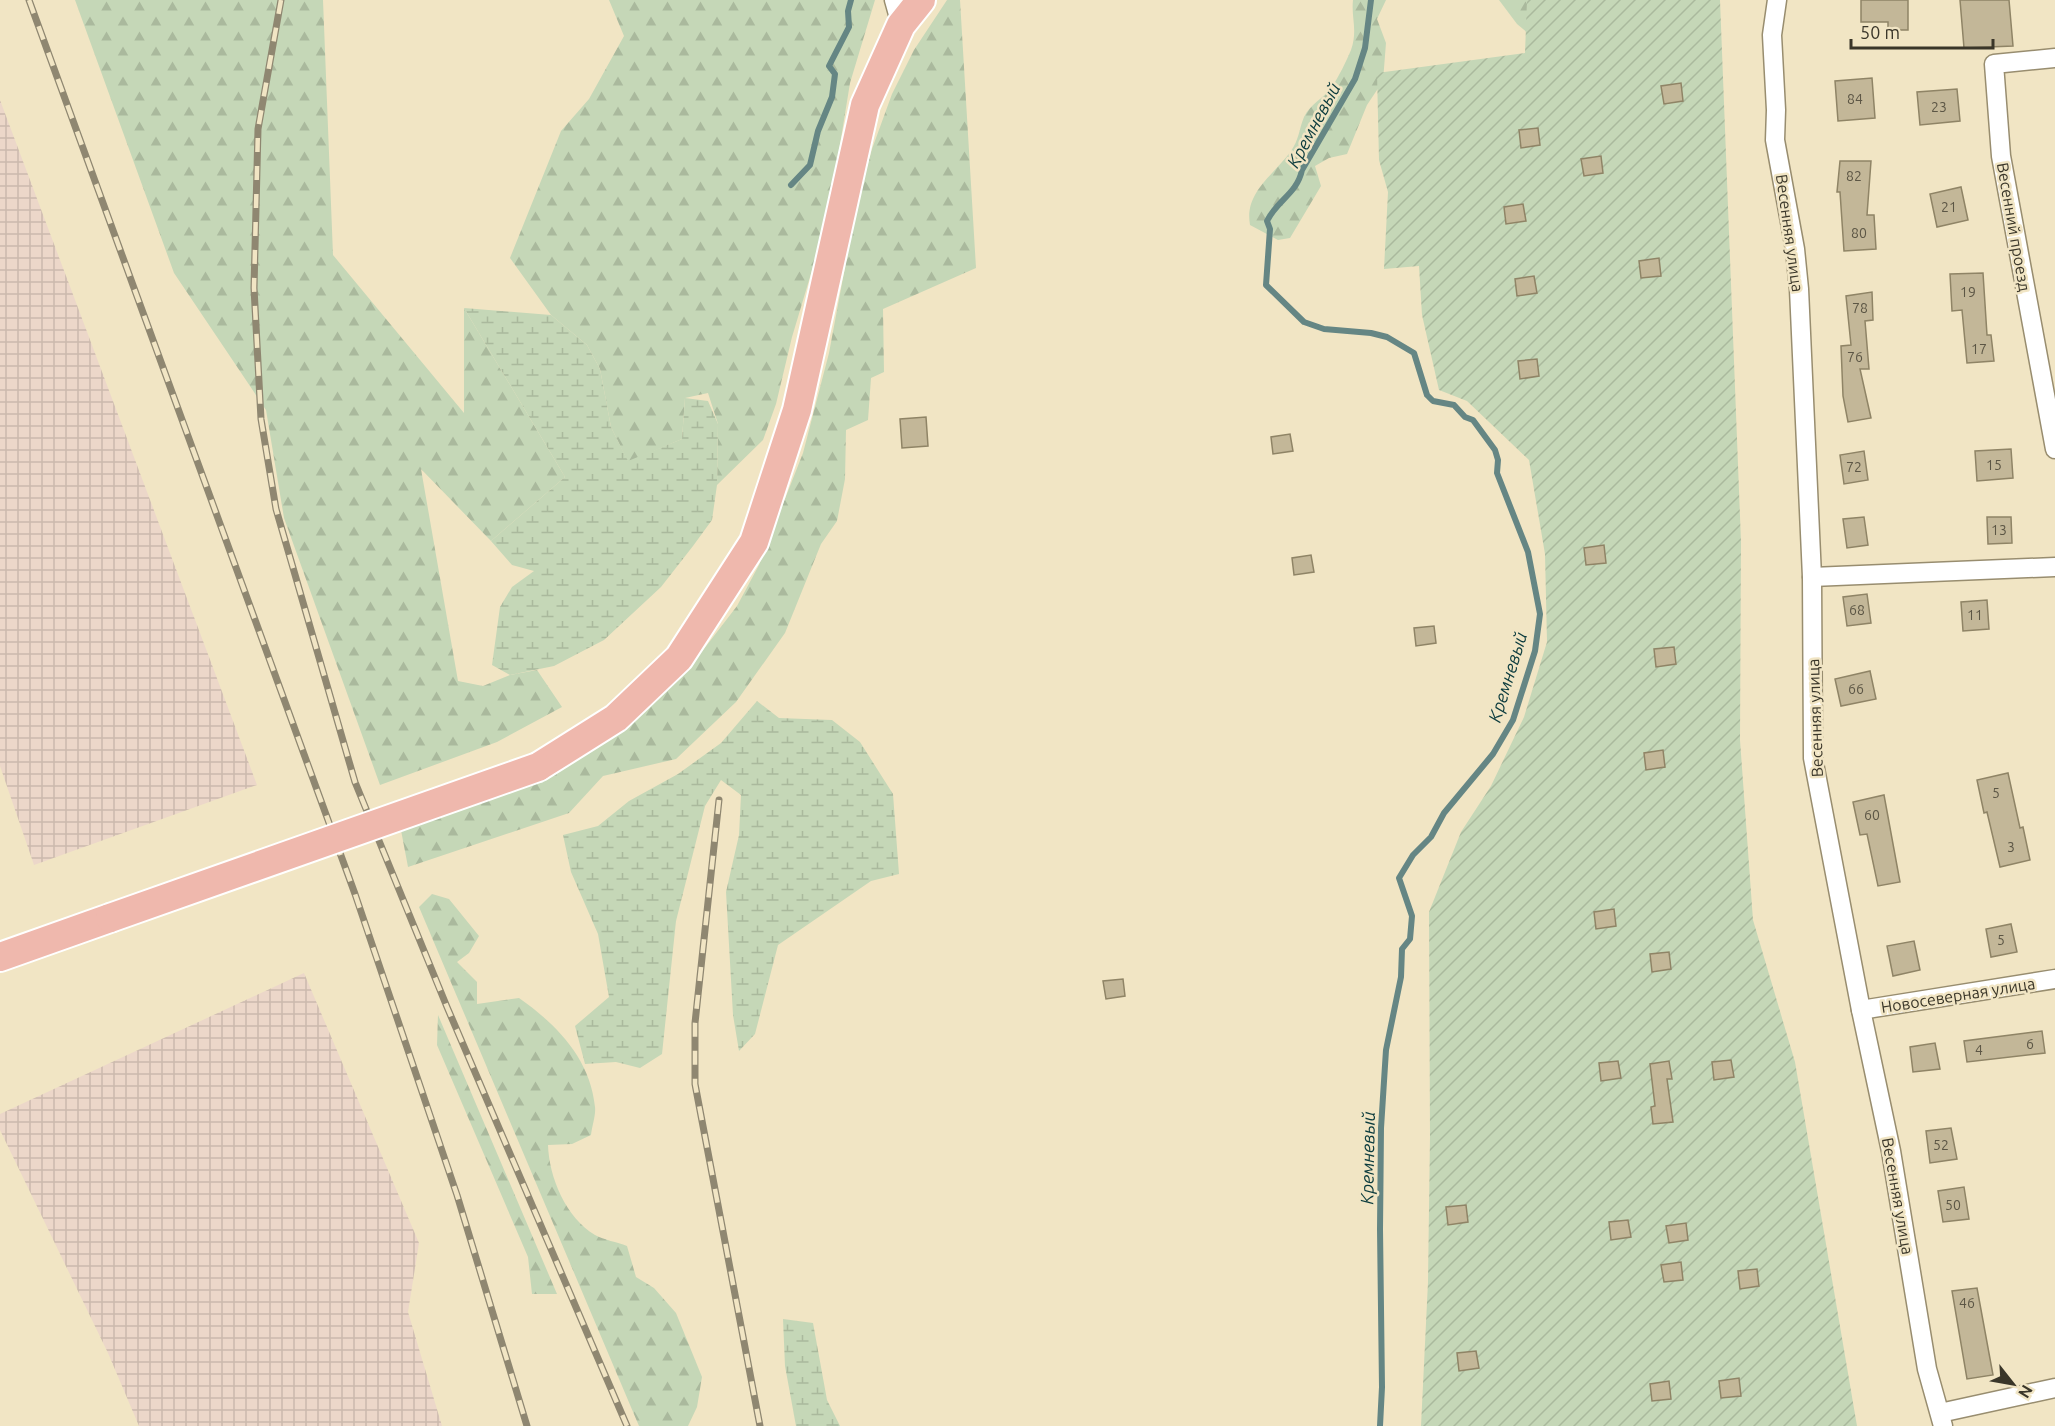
<svg xmlns="http://www.w3.org/2000/svg" width="2055" height="1426" viewBox="0 0 2055 1426" font-family="Ubuntu,sans-serif">
<style>
.industrial{fill:url(#industrial-grid)}
.forest{fill:url(#forest-firs)}
.wetland{fill:url(#wetland-marsh)}
.garden{fill:url(#garden-furrows)}
.lines{fill:none;stroke-linecap:round;stroke-linejoin:round}
.stream{stroke:#658684;stroke-width:6}
.building{fill:#c3b798;stroke:#8f8466;stroke-width:1.5}
.minor-casing{stroke:#988d6f;stroke-width:21}
.primary-casing{stroke:#fff;stroke-width:32}
.minor{stroke:#fff;stroke-width:18}
.primary{stroke:#efb8ad;stroke-width:28}
.rail-casing{stroke:#8f8771;stroke-width:7}
.rail{stroke:#f1e5c4;stroke-width:4.5;stroke-dasharray:14;stroke-linecap:butt}
.primary-bridge-casing{stroke:#fff;stroke-width:32;stroke-linecap:butt}
.primary-bridge{stroke:#efb8ad;stroke-width:28}
.labels{text-anchor:middle;dominant-baseline:central;stroke-width:5;stroke-linejoin:round;paint-order:stroke}
.number-label{font-size:14px;fill:#5c5645}
.street-label{font-size:16px;fill:#3a3629;stroke:#f1e5c4}
.water-label{font-size:18px;font-style:italic;fill:#0b3b3d;stroke:#f1e5c4}
</style>
<defs>
<pattern id="industrial-grid" width="8" height="8" patternUnits="userSpaceOnUse" patternTransform="scale(1.5)"><rect width="8" height="8" fill="#ecd7c9"/><path d="M0 4h8M4 0v8" fill="none" stroke="#cbb9ad"/></pattern>
<pattern id="forest-firs" width="22" height="20" patternUnits="userSpaceOnUse" patternTransform="scale(1.5)"><rect width="22" height="20" fill="#c5d7b7"/><path d="M5 1l3.5 6h-7zM16 11l3.5 6h-7z" fill="#aab99d"/></pattern>
<pattern id="wetland-marsh" width="20" height="14" patternUnits="userSpaceOnUse" patternTransform="scale(1.5)"><rect width="20" height="14" fill="#c5d7b7"/><path d="M1 5h8M5 5V1M11 12h8M15 12V8" fill="none" stroke="#aab99d"/></pattern>
<pattern id="garden-furrows" width="10" height="10" patternUnits="userSpaceOnUse" patternTransform="scale(1.5)"><rect width="10" height="10" fill="#c5d7b7"/><path d="M-1 1l2-2M0 10L10 0M9 11l2-2" fill="none" stroke="#aab99d"/></pattern>
</defs>
<rect width="100%" height="100%" fill="#f1e5c4"/>
<g class="industrial">
<polygon points="0,100 257,785 34,865 0,766"/>
<polygon points="304,973 419,1243 408,1312 442,1426 139,1426 108,1353 0,1130 0,1114"/>
</g>
<g class="forest">
<polygon points="75,0 323,0 333,255 464,413 464,308 565,477 491,541 421,469 458,681 483,686 510,675 537,670 562,707 497,742 380,785 284,518 266,410 174,273"/>
<polygon points="609,0 875,0 850,83 838,157 816,257 792,337 776,404 763,440 717,485 718,424 708,393 685,398 682,439 628,462 611,427 600,369 587,345 551,315 510,258 561,131 589,99 624,36"/>
<polygon points="947,0 960,0 976,268 883,309 884,372 871,378 868,420 846,430 845,479 837,521 821,544 785,633 736,702 676,759 603,776 569,813 408,867 400,825 653,701 690,667 737,606 759,565 803,453 829,353 857,203 872,149 892,94 914,50"/>
<path d="M1353 0H1386L1377 19 1386 43 1383 81 1367 105 1347 154 1329 158 1315 166 1321 186 1290 238 1278 240 1250 225C1244 192 1274 175 1291 151 1299 140 1299 129 1304 117 1310 104 1324 98 1332 87 1339 76 1346 62 1351 50 1358 30 1351 18 1353 0Z"/>
<polygon points="1499,0 1536,0 1536,40 1517,24"/>
<path d="M432 894 449 899 479 936 469 953 457 962 477 982V1004L519 998C556 1024 590 1058 595 1107 596 1115 592 1126 591 1135L572 1144 548 1145C549 1177 566 1218 595 1235 604 1240 617 1242 627 1246L636 1277 654 1288 676 1313 702 1377 697 1407 688 1426H639L419 907Z"/>
<polygon points="438,1015 557,1294 532,1294 528,1257 437,1045"/>
</g>
<g class="wetland">
<polygon points="464,308 551,315 587,345 600,369 611,427 628,461 682,439 685,398 708,401 718,424 717,485 712,520 693,546 661,587 604,640 554,666 510,675 492,665 500,607 512,587 534,571 512,565 491,541 565,477"/>
<polygon points="757,701 779,718 832,720 860,742 893,794 899,874 871,881 778,945 755,1034 739,1051 733,1015 726,892 739,835 741,795 721,780 705,806 676,921 662,1054 640,1068 616,1062 585,1064 575,1026 609,997 598,934 571,872 563,835 598,826 629,801 678,774 721,743"/>
<polygon points="783,1319 813,1323 827,1400 840,1426 796,1426 785,1366"/>
</g>
<polygon class="garden" points="1527,0 1720,0 1741,542 1740,740 1753,920 1795,1062 1857,1426 1421,1426 1428,1282 1430,1136 1429,912 1461,832 1491,786 1524,717 1547,642 1545,554 1529,460 1467,401 1439,390 1422,315 1419,266 1384,269 1388,192 1379,160 1377,73 1525,53"/>
<g class="lines">
<g class="stream">
<path d="M1371 0 1365 48 1355 79 1302 170C1297 194 1277 200 1267 221L1270 229 1266 285 1304 322 1324 329 1371 333 1387 337 1414 353 1427 395 1433 401 1454 405 1465 417 1473 420 1495 450 1498 460 1497 473 1528 552 1540 614 1535 651 1513 720 1493 754 1444 813 1431 837 1413 855 1399 878 1412 916 1410 939 1402 949 1401 977 1386 1050 1381 1128 1380 1229 1382 1387 1380 1426"/>
<polyline points="791,185 810,165 818,131 832,97 835,74 829,66 849,27 848,11 851,0"/>
</g>
</g>
<g class="building">
<polygon points="1861,0 1908,0 1908,30 1888,30 1888,22 1861,22"/>
<polygon points="1960,0 2009,0 2013,46 1964,48"/>
<polygon points="1872,78 1875,118 1838,121 1835,81"/>
<polygon points="1681,83 1683,101 1664,104 1661,86"/>
<polygon points="1957,89 1960,121 1920,125 1917,92"/>
<polygon points="1538,128 1540,145 1521,148 1519,130"/>
<polygon points="1601,156 1603,173 1584,176 1581,159"/>
<polygon points="1840,161 1871,161 1867,215 1874,215 1876,249 1844,251 1840,192 1837,192"/>
<polygon points="1961,187 1968,220 1937,227 1930,194"/>
<polygon points="1523,204 1526,221 1506,224 1504,207"/>
<polygon points="1659,258 1661,276 1641,278 1639,261"/>
<polygon points="1983,273 1987,335 1991,335 1994,361 1967,363 1962,310 1952,311 1950,274"/>
<polygon points="1534,276 1537,293 1517,296 1515,279"/>
<polygon points="1872,292 1873,320 1865,321 1869,369 1860,369 1871,418 1848,422 1843,396 1841,346 1851,345 1846,296"/>
<polygon points="1537,359 1539,376 1520,379 1518,361"/>
<polygon points="926,417 928,446 902,448 900,419"/>
<polygon points="1290,434 1293,451 1273,454 1271,437"/>
<polygon points="2011,449 2013,478 1977,481 1975,451"/>
<polygon points="1864,451 1868,480 1844,484 1840,455"/>
<polygon points="1864,517 1868,545 1847,548 1843,519"/>
<polygon points="1987,517 2011,517 2012,543 1988,544"/>
<polygon points="1604,545 1606,563 1586,565 1584,548"/>
<polygon points="1311,555 1314,572 1294,575 1292,558"/>
<polygon points="1867,594 1871,623 1847,626 1843,597"/>
<polygon points="1987,600 1989,629 1963,631 1961,602"/>
<polygon points="1434,626 1436,643 1416,646 1414,628"/>
<polygon points="1674,647 1676,664 1656,667 1654,649"/>
<polygon points="1870,671 1876,699 1841,706 1835,679"/>
<polygon points="1663,750 1665,767 1646,770 1644,753"/>
<polygon points="2008,773 2020,828 2023,827 2030,860 2000,867 1987,812 1984,813 1977,780"/>
<polygon points="1884,795 1900,882 1878,886 1867,834 1860,835 1853,802"/>
<polygon points="1614,909 1616,926 1596,929 1594,912"/>
<polygon points="2011,924 2017,952 1991,957 1986,929"/>
<polygon points="1914,941 1920,970 1893,976 1887,946"/>
<polygon points="1669,952 1671,969 1652,972 1650,954"/>
<polygon points="1123,979 1125,996 1106,999 1103,981"/>
<polygon points="2042,1031 2045,1053 1967,1062 1964,1041"/>
<polygon points="1935,1043 1940,1069 1913,1072 1910,1047"/>
<polygon points="1731,1060 1734,1077 1714,1080 1712,1062"/>
<polygon points="1618,1061 1621,1078 1601,1081 1599,1063"/>
<polygon points="1669,1061 1672,1079 1667,1079 1673,1122 1653,1124 1651,1107 1655,1106 1650,1064"/>
<polygon points="1951,1128 1957,1159 1930,1163 1926,1131"/>
<polygon points="1964,1187 1969,1219 1943,1222 1938,1191"/>
<polygon points="1466,1205 1468,1222 1448,1225 1446,1207"/>
<polygon points="1628,1220 1631,1237 1611,1240 1609,1222"/>
<polygon points="1686,1223 1688,1240 1669,1243 1666,1226"/>
<polygon points="1681,1262 1683,1280 1664,1282 1661,1265"/>
<polygon points="1757,1269 1759,1286 1740,1289 1738,1271"/>
<polygon points="1977,1288 1993,1375 1967,1379 1952,1291"/>
<polygon points="1476,1351 1479,1368 1459,1371 1457,1353"/>
<polygon points="1739,1378 1741,1396 1721,1398 1719,1381"/>
<polygon points="1669,1381 1671,1399 1652,1401 1650,1384"/>
</g>
<g class="lines">
<defs>
<g id="minor">
<polyline points="894,0 901,25"/>
<polyline points="1777,0 1772,35 1776,110 1775,140 1795,249 1799,289 1812,577 1813,758 1861,1010 1891,1151 1927,1369 1943,1426"/>
<polyline points="2055,58 1994,64 2001,156 2055,449"/>
<polyline points="1812,577 2055,567"/>
<polyline points="1861,1010 2055,979"/>
<polyline points="1940,1413 2055,1388"/>
</g>
<g id="primary">
<polyline points="538,767 616,718 679,658 754,542 797,410 865,105 901,25 921,0"/>
<polyline points="0,957 110,918"/>
</g>
</defs>
<use href="#minor" class="minor-casing"/>
<use href="#primary" class="primary-casing"/>
<use href="#minor" class="minor"/>
<use href="#primary" class="primary"/>
<defs>
<g id="rail">
<polyline points="29,0 355,894 457,1195 527,1426"/>
<polyline points="281,0 258,129 254,288 261,419 276,509 355,782 447,1007 627,1426"/>
<polyline points="719,800 695,1023 695,1084 760,1426"/>
</g>
</defs>
<use href="#rail" class="rail-casing"/>
<use href="#rail" class="rail"/>
<defs>
<polyline id="primary-bridge" points="110,918 538,767"/>
</defs>
<use href="#primary-bridge" class="primary-bridge-casing"/>
<use href="#primary-bridge" class="primary-bridge"/>
</g>
<g class="labels">
<g class="number-label">
<text x="1855" y="99">84</text>
<text x="1939" y="107">23</text>
<text x="1854" y="176">82</text>
<text x="1949" y="207">21</text>
<text x="1859" y="233">80</text>
<text x="1968" y="292">19</text>
<text x="1860" y="308">78</text>
<text x="1979" y="349">17</text>
<text x="1855" y="357">76</text>
<text x="1994" y="465">15</text>
<text x="1854" y="467">72</text>
<text x="1999" y="530">13</text>
<text x="1857" y="610">68</text>
<text x="1975" y="615">11</text>
<text x="1856" y="689">66</text>
<text x="1996" y="793">5</text>
<text x="1872" y="815">60</text>
<text x="2011" y="847">3</text>
<text x="2001" y="940">5</text>
<text x="2030" y="1044">6</text>
<text x="1979" y="1050">4</text>
<text x="1941" y="1145">52</text>
<text x="1953" y="1205">50</text>
<text x="1967" y="1303">46</text>
</g>
<g class="street-label">
<text transform="translate(2014 227) rotate(80)">Весенний проезд</text>
<text transform="translate(1790 233) rotate(82)">Весенняя улица</text>
<text transform="translate(1815 718) rotate(-92)">Весенняя улица</text>
<text transform="translate(1958 995) rotate(-9)">Новосеверная улица</text>
<text transform="translate(1898 1196) rotate(80)">Весенняя улица</text>
</g>
<g class="water-label">
<text transform="translate(1313 125) rotate(-62)">Кремневый</text>
<text transform="translate(1507 677) rotate(-73)">Кремневый</text>
<text transform="translate(1367 1158) rotate(-89)">Кремневый</text>
</g>
</g>
<g transform="translate(2013 1384) rotate(121)" stroke="#f1e5c4" stroke-width="4.5" paint-order="stroke">
<path d="M0-4.5L10 22L0 15L-10 22Z" fill="#3a3629"/>
<text y="-9" font-size="16" font-weight="bold" text-anchor="middle" fill="#3a3629">N</text>
</g>
<path d="M1851 39v9h142v-9" fill="none" stroke="#3a3629" stroke-width="3"/>
<text x="1860" y="39" font-size="18" fill="#3a3629" stroke="#f1e5c4" stroke-width="4.5" paint-order="stroke">50 m</text>
</svg>
